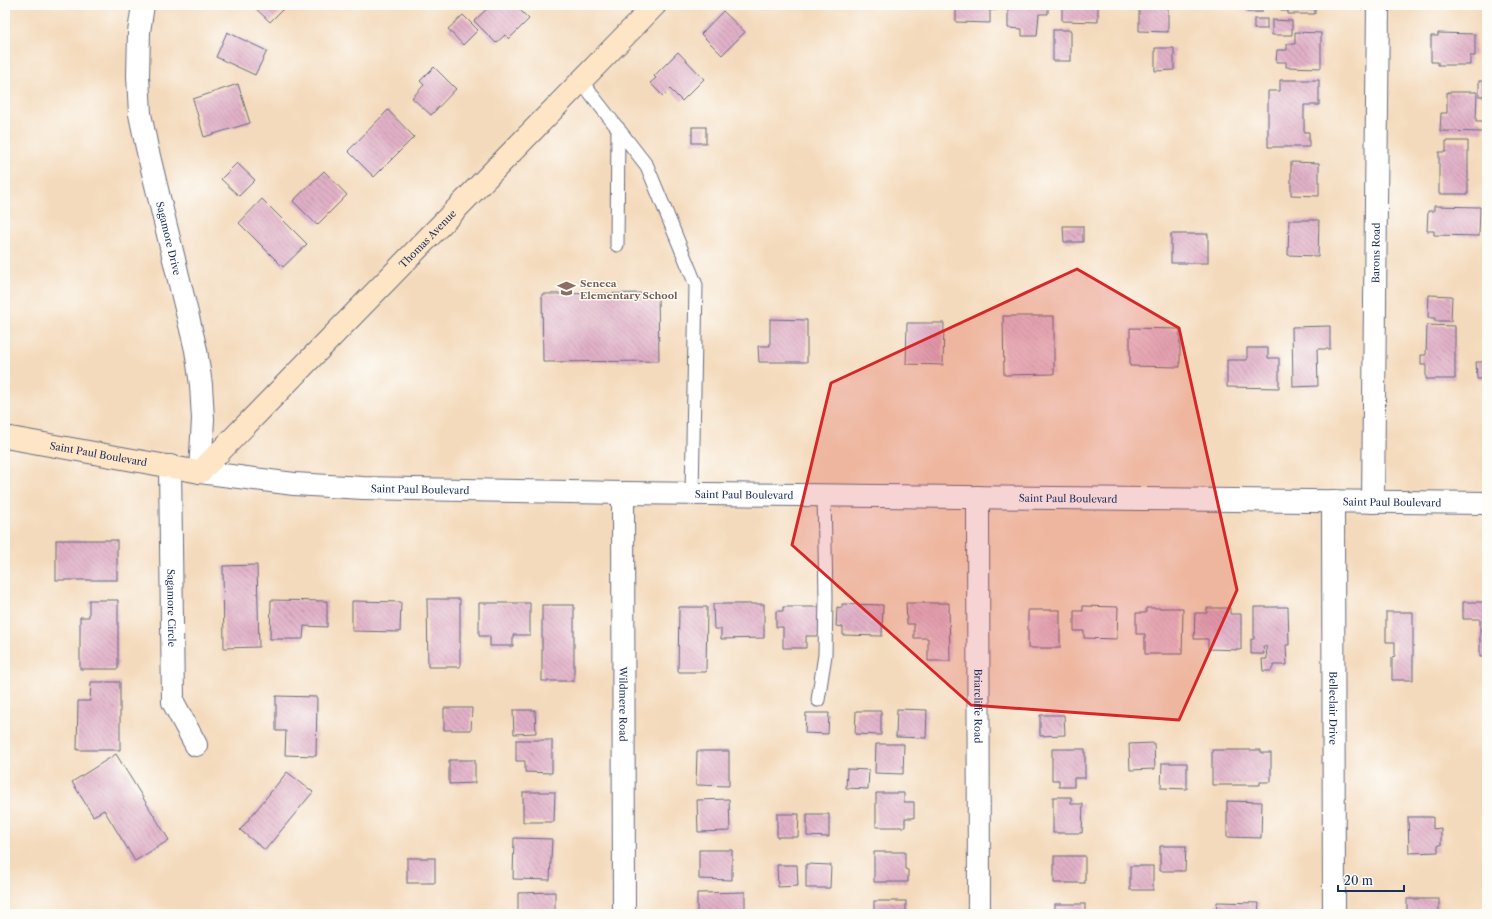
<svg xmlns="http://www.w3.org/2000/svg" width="1492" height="919" viewBox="0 0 1492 919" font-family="'Libre Caslon Text',serif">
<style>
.building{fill:url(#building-back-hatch)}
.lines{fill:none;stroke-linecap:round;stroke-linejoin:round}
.service-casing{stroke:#676b7f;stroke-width:15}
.minor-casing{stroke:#676b7f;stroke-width:24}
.tertiary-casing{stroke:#676b7f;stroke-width:24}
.secondary-casing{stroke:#676b7f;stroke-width:24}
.service{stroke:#fff;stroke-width:13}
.minor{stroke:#fff;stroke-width:22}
.tertiary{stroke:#fff;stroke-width:22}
.secondary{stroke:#fee5c5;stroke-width:22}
.marked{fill:#d62828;fill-opacity:0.2;stroke:#d62828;stroke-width:3;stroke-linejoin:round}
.labels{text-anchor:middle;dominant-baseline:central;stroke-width:3;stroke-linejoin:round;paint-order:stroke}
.street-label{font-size:10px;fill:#1b2f5e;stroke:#fdfcf7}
.education-label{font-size:10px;font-weight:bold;fill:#785e54;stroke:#fdfcf7;text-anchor:start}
</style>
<defs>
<pattern id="building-back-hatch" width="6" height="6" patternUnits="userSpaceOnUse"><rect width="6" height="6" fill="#e1b0c7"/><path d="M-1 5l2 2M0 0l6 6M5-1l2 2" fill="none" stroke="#b690a5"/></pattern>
</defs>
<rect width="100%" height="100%" fill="#fdfcf7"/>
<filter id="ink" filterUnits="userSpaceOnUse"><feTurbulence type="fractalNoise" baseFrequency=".025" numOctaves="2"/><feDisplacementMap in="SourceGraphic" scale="8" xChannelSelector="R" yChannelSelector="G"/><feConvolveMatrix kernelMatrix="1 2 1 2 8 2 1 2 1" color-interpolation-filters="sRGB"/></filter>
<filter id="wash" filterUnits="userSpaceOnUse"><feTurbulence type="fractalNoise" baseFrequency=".012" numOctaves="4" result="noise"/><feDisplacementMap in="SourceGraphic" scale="16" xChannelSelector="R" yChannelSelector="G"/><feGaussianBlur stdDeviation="0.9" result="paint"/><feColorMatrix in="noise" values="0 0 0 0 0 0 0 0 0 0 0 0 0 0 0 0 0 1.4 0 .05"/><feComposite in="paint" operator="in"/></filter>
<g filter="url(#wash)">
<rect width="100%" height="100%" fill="#f4dabc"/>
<g id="blocks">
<g class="building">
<polygon points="252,5 287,5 270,22"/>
<polygon points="491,5 515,5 529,19 509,39 505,35 496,43 474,21"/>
<polygon points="956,5 997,5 997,10 990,10 990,23 956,22"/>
<polygon points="1008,5 1048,5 1048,14 1039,14 1037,36 1022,36 1022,29 1008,28"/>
<polygon points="1062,5 1098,5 1098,22 1062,21"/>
<polygon points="1139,5 1168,5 1168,32 1139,31"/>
<rect x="1247" y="5" width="15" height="7"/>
<polygon points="1282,5 1315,5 1315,14 1288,14 1288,11 1282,11"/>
<polygon points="723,11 745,32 722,55 701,34"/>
<polygon points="463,15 478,30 463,45 448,29"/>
<rect x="1254" y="19" width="13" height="10"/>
<polygon points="1272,20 1292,21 1292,35 1272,35"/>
<rect x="1053" y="30" width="18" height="31"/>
<polygon points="227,32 267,51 255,75 216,57"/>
<polygon points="1295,32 1321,33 1321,68 1286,67 1286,62 1276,62 1277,50 1287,50 1287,44 1295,44"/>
<polygon points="1438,33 1475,34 1475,56 1470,56 1470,65 1438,65 1438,62 1431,62 1431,36 1438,36"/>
<polygon points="1155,48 1174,48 1174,70 1155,71"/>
<polygon points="678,52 704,79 682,101 670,89 663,96 650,83 656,78 654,76"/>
<polygon points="434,67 456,89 431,115 412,98 424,85 420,81"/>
<polygon points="1280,80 1319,80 1319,105 1304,105 1304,132 1309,132 1309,147 1268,147 1268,91 1280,91"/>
<rect x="1479" y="81" width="8" height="15"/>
<polygon points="238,84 250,123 204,137 193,99"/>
<polygon points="1447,92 1477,92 1476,121 1483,121 1483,132 1440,131 1441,113 1447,113"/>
<polygon points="388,110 414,137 374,177 348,151"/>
<rect x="692" y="127" width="14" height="16"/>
<polygon points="1446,141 1468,141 1468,194 1439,194 1439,152 1446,152"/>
<polygon points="1291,162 1319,163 1319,196 1291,195"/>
<polygon points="237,163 255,180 239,196 221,179"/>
<polygon points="324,171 347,195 317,225 293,201"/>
<polygon points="262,199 307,244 283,267 239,223"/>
<polygon points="1434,206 1480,207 1479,236 1434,235 1434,231 1427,231 1428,211 1434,211"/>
<polygon points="1289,220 1319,220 1318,256 1288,255"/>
<polygon points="1063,226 1083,226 1083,242 1064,242"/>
<rect x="1171" y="234" width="37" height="29"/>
<polygon points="658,293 659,361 543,362 542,294"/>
<polygon points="1429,295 1452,296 1451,321 1435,321 1435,318 1428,318"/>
<polygon points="1003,316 1054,316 1054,374 1004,375"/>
<polygon points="770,319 807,320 807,362 759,362 758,346 770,346"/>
<polygon points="907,323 944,323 943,365 906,364"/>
<polygon points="1427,325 1455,326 1455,379 1426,379 1426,365 1421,365 1421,355 1426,355"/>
<polygon points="1330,326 1330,349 1317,349 1318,386 1293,387 1292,327"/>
<polygon points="1130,328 1180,329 1180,367 1130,366"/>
<polygon points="1247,348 1268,348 1268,358 1279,358 1279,388 1227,387 1227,360 1247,360"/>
<polygon points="1476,362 1487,362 1487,379 1477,379"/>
<rect x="56" y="540" width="61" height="40"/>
<polygon points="257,565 259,647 224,648 223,566"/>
<polygon points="427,599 460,599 460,667 428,667"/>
<polygon points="89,600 118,600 118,669 80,669 80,617 89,617"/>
<polygon points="271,600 327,601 327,627 304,626 303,639 270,639"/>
<polygon points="352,601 401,602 400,632 352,631"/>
<polygon points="1463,602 1487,602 1487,657 1480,657 1480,619 1463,619"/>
<polygon points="479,603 530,603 530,635 513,635 513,646 490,646 490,636 479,636"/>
<polygon points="906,603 949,603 950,661 928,661 928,638 914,638 914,624 907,624"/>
<polygon points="713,604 764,604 764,638 721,639 721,629 714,629"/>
<polygon points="842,604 883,605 882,636 843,635 843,627 836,626 837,607 842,608"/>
<rect x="542" y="605" width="32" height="76"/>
<polygon points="1083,606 1118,607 1117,639 1084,638 1084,631 1074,631 1074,611 1083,611"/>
<polygon points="679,607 707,607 706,672 678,672"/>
<polygon points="783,607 821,607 821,636 806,636 806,648 783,648 783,627 776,627 776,611 783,611"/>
<polygon points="1254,607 1288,607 1289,645 1286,645 1287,665 1274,665 1271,671 1263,671 1262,659 1267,659 1266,646 1263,646 1264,654 1251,654 1251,639 1254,639"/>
<polygon points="1146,608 1183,608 1182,654 1145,654 1145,634 1136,634 1136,613 1146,613"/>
<polygon points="1207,608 1230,608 1230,614 1241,614 1241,650 1208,649 1208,639 1194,639 1195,613 1207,613"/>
<rect x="1028" y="610" width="32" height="38"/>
<polygon points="1386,612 1413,612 1413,680 1392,680 1392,657 1395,656 1395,642 1386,642"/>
<polygon points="91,682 120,682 120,750 77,750 78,701 90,701"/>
<polygon points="276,696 317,697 316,756 285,755 286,731 276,731"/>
<polygon points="444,708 472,708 471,730 444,730"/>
<polygon points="897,709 927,710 926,738 896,737"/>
<polygon points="513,710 535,710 536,733 514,734"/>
<polygon points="856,711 881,711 881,735 855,734"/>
<polygon points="806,713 829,713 828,734 805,733"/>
<polygon points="1040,715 1064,715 1065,735 1040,736"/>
<polygon points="516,740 552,740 552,773 525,772 525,761 516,761"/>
<polygon points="1154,743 1155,769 1130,770 1129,744"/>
<polygon points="876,744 904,744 903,774 875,773"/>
<polygon points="1052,749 1085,749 1085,778 1074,778 1074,787 1059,787 1059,780 1052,780"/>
<polygon points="1212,750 1261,750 1261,753 1271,753 1271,782 1260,782 1260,785 1212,785"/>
<polygon points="697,751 729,751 729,786 696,785"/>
<polygon points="116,754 169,840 135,861 104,810 93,816 72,782"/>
<polygon points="449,760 475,760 475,783 449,784"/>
<polygon points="1162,763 1187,763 1187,789 1161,788"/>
<polygon points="847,769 869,770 868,789 846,788"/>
<polygon points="287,772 313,792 265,850 240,830"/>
<polygon points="523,792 555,792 554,822 523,822"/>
<polygon points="876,793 904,793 904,802 914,802 914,818 905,818 905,827 876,827"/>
<polygon points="1053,797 1071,797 1071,804 1083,804 1082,833 1053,833"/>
<polygon points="729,799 730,831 698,832 697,800"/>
<polygon points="1227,801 1262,802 1261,838 1227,837"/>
<polygon points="777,814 799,814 798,837 777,837"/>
<polygon points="807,814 829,814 829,837 807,836"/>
<polygon points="1408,817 1433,817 1433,829 1441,828 1441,845 1438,845 1438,852 1409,853"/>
<polygon points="514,838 552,839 550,880 513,879"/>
<polygon points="1160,846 1186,846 1185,871 1160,871"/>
<polygon points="699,850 732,850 732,880 699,879"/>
<polygon points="874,852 905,852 905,869 908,870 908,882 874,882"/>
<rect x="1054" y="856" width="31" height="27"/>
<rect x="407" y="858" width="28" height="25"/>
<polygon points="806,864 831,865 830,888 806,888"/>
<polygon points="777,865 797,865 798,886 778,887"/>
<rect x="1130" y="866" width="23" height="24"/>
<rect x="1485" y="891" width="2" height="21"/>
<polygon points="555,892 555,914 518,914 518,893"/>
<polygon points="745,892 745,914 697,914 697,893"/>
<rect x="1407" y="899" width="32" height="15"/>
<rect x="874" y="901" width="32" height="13"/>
<polygon points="1217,902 1259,903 1258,914 1216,914"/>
<rect x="1055" y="904" width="30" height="10"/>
</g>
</g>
</g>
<g filter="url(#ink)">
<use href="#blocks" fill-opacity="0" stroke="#676b7f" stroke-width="1"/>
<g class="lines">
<defs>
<g id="service">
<polyline points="581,81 647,166 696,285 692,494"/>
<polyline points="617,245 618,128"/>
<polyline points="818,700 825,655 826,597 824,496"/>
</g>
<g id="minor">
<path id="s1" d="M143 5 139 32 138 76 140 114 147 148 196 350 201 385 203 419 200 472"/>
<path id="s2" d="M170 466 173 702 196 745"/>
<path id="s3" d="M623 493 624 914"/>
<path id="s4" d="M978 497 979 914"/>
<path id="s5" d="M1333 501 1334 914"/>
<path id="s6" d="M1373 502 1378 5"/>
</g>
<g id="tertiary">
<path id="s7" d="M200 472 294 484 363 488 623 493 1487 503"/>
</g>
<g id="secondary">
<path id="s8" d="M5 437 200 472 655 5"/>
</g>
</defs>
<use href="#service" class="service-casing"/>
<use href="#minor" class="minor-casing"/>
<use href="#tertiary" class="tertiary-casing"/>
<use href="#secondary" class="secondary-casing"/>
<use href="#service" class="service"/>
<use href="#minor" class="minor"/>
<use href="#tertiary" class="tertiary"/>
<use href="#secondary" class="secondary"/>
</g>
</g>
<path class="marked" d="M1077 269 1179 328 1237 590 1179 720 971 705 792 545 831 383Z"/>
<defs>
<symbol id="school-bare" viewBox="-9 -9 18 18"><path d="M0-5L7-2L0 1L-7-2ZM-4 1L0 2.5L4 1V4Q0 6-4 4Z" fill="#8d6e63" stroke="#fdfcf7" stroke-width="2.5" paint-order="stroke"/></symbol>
</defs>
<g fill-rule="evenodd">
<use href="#school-bare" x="554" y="276" width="25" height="25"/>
</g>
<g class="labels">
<g class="street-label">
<text stroke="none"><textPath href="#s1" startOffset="237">Sagamore Drive</textPath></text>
<text stroke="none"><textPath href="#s8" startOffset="524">Thomas Avenue</textPath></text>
<text stroke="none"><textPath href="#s6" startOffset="249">Barons Road</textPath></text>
<text stroke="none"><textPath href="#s8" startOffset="95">Saint Paul Boulevard</textPath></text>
<text stroke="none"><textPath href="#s7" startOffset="221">Saint Paul Boulevard</textPath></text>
<text stroke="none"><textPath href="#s7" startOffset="545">Saint Paul Boulevard</textPath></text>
<text stroke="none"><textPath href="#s7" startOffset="869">Saint Paul Boulevard</textPath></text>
<text stroke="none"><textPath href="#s7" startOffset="1193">Saint Paul Boulevard</textPath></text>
<text stroke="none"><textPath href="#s2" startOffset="142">Sagamore Circle</textPath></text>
<text stroke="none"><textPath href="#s3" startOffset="211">Wildmere Road</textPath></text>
<text stroke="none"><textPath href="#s4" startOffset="209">Briarcliffe Road</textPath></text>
<text stroke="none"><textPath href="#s5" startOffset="207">Belleclair Drive</textPath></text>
</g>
<g class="education-label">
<text x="580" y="283">Seneca<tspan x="580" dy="12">Elementary School</tspan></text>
</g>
</g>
<rect width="1492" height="919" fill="none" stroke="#fdfcf7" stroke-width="20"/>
<path d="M1338 885v6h66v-6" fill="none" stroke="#1b2f5e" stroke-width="2"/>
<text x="1344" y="885" font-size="12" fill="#1b2f5e" stroke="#fdfcf7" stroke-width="3" paint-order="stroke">20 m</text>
</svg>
